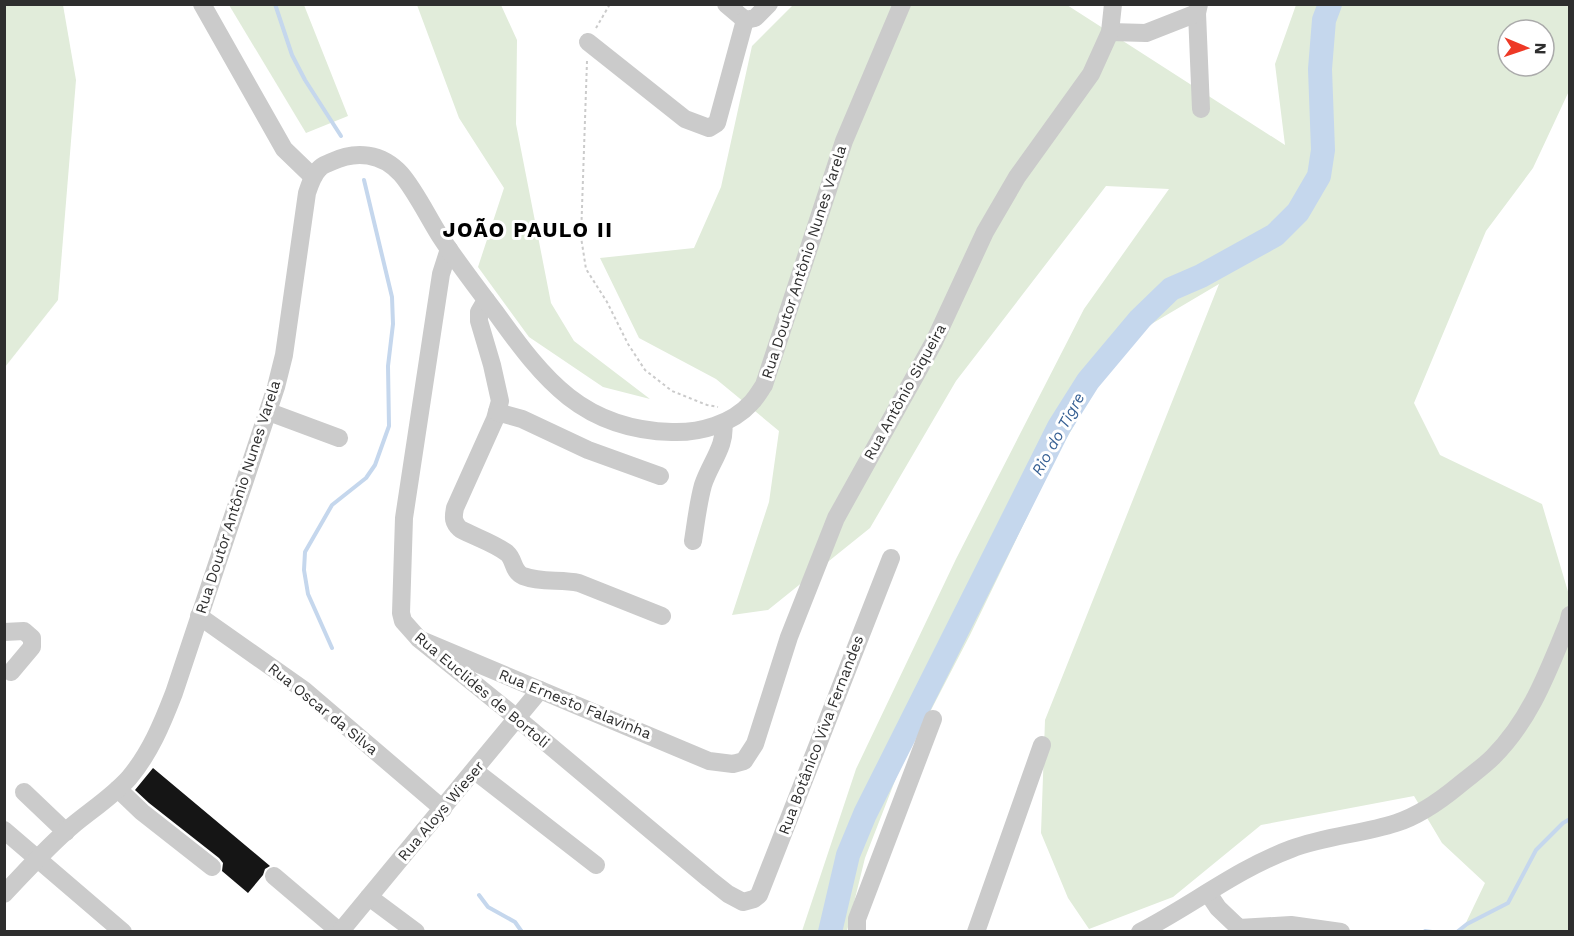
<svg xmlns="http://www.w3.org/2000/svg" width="1574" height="936" viewBox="0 0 1574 936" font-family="'Work Sans',sans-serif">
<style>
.green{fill:#e1ecda;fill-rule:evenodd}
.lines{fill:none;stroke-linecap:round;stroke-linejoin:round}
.stream{stroke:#c5d7ed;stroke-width:4}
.river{stroke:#c5d7ed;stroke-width:24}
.building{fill:#151515}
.path{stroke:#cbcbcb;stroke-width:2;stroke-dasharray:3 3;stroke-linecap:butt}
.minor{stroke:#cbcbcb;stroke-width:18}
.labels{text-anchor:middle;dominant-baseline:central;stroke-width:6;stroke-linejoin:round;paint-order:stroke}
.street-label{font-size:15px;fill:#2e2e2e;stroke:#fff}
.water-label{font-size:16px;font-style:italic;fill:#386194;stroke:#fff}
.district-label{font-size:21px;font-weight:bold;letter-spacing:1.5px;fill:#000;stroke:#fff}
</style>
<rect width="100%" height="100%" fill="#fff"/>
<g class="green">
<polygon points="5,4 63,5 76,80 58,300 5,367"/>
<polygon points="229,5 304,5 348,116 306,133"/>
<polygon points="417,5 501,5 517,40 516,124 551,303 574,341 650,399 603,387 529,337 478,267 504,188 459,118"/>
<path d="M793 5H1067L1285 145 1275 64 1296 5H1569V91L1533 168 1486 231 1414 403 1440 455 1542 504 1569 595V931H1462L1485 883 1442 843 1414 796 1261 825 1173 897 1089 929 1068 898 1041 833 1045 720 1219 284 1148 326 1100 380 1057 455 970 635 930 712 920 720 897 763 898 773 865 858 847 931H802L856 769 956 559 1084 309 1169 189 1106 186 956 381 870 528 768 610 732 615 769 502 779 431 716 379 639 338 600 258 694 248 721 187 752 46ZM1508 30H1544V66H1508Z"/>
</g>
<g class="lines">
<g class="stream">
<polyline points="275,4 292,55 305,80 341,136"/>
<polyline points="332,648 308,594 304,570 305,552 332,505 366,478 375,465 389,426 388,366 393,324 392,297 364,180"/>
<polyline points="479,895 488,907 515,922 522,932"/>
<polyline points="1425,931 1432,932"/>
<polyline points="1457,932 1467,924 1508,903 1536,850 1563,823 1570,819"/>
</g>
<polyline class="river" points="830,932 848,855 865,814 1059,427 1088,381 1140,319 1171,289 1201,276 1275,235 1298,212 1319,176 1323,150 1320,69 1324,20 1330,4"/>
</g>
<polygon class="building" points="153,768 270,866 265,869 263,875 248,893 222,871 223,863 219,858 149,803 135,790"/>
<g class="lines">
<g class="path">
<polyline points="596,28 610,4"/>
<polyline points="587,61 581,237 586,269 607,302 628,344 645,370 672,391 707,405 718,407"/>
</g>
<g class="minor">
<polyline points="202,4 284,149 313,177"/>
<polyline points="726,4 745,20"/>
<polyline points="1199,4 1197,13 1201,109"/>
<polyline points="745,20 755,18 769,4"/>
<polyline points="1110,32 1146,33 1197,13"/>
<polyline points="588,42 685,119 709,128 717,123 745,20"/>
<polyline points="449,249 441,274 404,518 401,613 403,621 419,639 518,719 709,879 728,894 743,902 754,899 759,895 891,558"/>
<path d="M486 300 479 312V321L492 365 500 401 495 419 455 508C453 518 453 522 460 529 475 537 494 543 507 553 515 560 512 571 523 576 541 583 561 579 579 583L662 616"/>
<polyline points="269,412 339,438"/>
<polyline points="497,412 522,419 588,450 660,476"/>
<path d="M693 541C696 522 698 503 703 485 710 463 727 445 723 423"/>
<polyline points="199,616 304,690 443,809"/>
<polyline points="4,632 24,631 32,638 32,647 11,672"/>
<polyline points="419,639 709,761 733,764 744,761 755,744 789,637 836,518 934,342 985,232 1017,177 1091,74 1110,32 1113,4"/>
<polyline points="475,771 596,865"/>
<polyline points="118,789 142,812 212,867"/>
<polyline points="24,792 66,832"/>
<polyline points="4,830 123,932"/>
<polyline points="274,876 340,932"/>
<polyline points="1208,893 1218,908 1239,928 1291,925 1341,932"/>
<path d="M4 894C26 871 48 846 72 826 91 810 112 797 129 778 150 753 162 724 174 693L276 387 284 355 307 193C310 184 313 175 319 169 322 165 327 164 331 162 356 150 382 153 401 174 415 190 428 217 440 236 457 262 477 288 496 313 544 380 583 430 672 432 700 433 732 424 751 403 756 398 760 391 764 385L844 141 902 4"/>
<polyline points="369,897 416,932"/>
<polyline points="340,932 540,690"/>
<polyline points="857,932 857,919 933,719"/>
<polyline points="976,932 1042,745"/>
<path d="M1140 932C1191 906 1237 869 1291 849 1325 836 1362 834 1396 823 1418 816 1441 800 1458 786 1470 776 1483 767 1493 757 1531 719 1548 671 1568 623L1570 615"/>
</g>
</g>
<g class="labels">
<g class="street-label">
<text transform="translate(804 262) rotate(-72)">Rua Doutor Antônio Nunes Varela</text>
<text transform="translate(905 392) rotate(-61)">Rua Antônio Siqueira</text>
<text transform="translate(238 497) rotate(-72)">Rua Doutor Antônio Nunes Varela</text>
<text transform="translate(482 690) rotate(40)">Rua Euclides de Bortoli</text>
<text transform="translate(575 704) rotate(22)">Rua Ernesto Falavinha</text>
<text transform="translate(323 709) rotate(39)">Rua Oscar da Silva</text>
<text transform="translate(821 735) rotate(-69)">Rua Botânico Viva Fernandes</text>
<text transform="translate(441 811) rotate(-50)">Rua Aloys Wieser</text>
</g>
<g class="water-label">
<text transform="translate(1058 434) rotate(-61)">Rio do Tigre</text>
</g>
<g class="district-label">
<text x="528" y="229">JOÃO PAULO II</text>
</g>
</g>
<rect width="1574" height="936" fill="none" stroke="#2e2e2e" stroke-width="12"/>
<g transform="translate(1526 48) rotate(92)"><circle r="28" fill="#ffffff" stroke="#ababab" stroke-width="1.5"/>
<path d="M0-4.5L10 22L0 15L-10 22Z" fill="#ee3926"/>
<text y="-9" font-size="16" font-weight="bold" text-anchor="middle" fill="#2e2e2e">N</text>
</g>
</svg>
